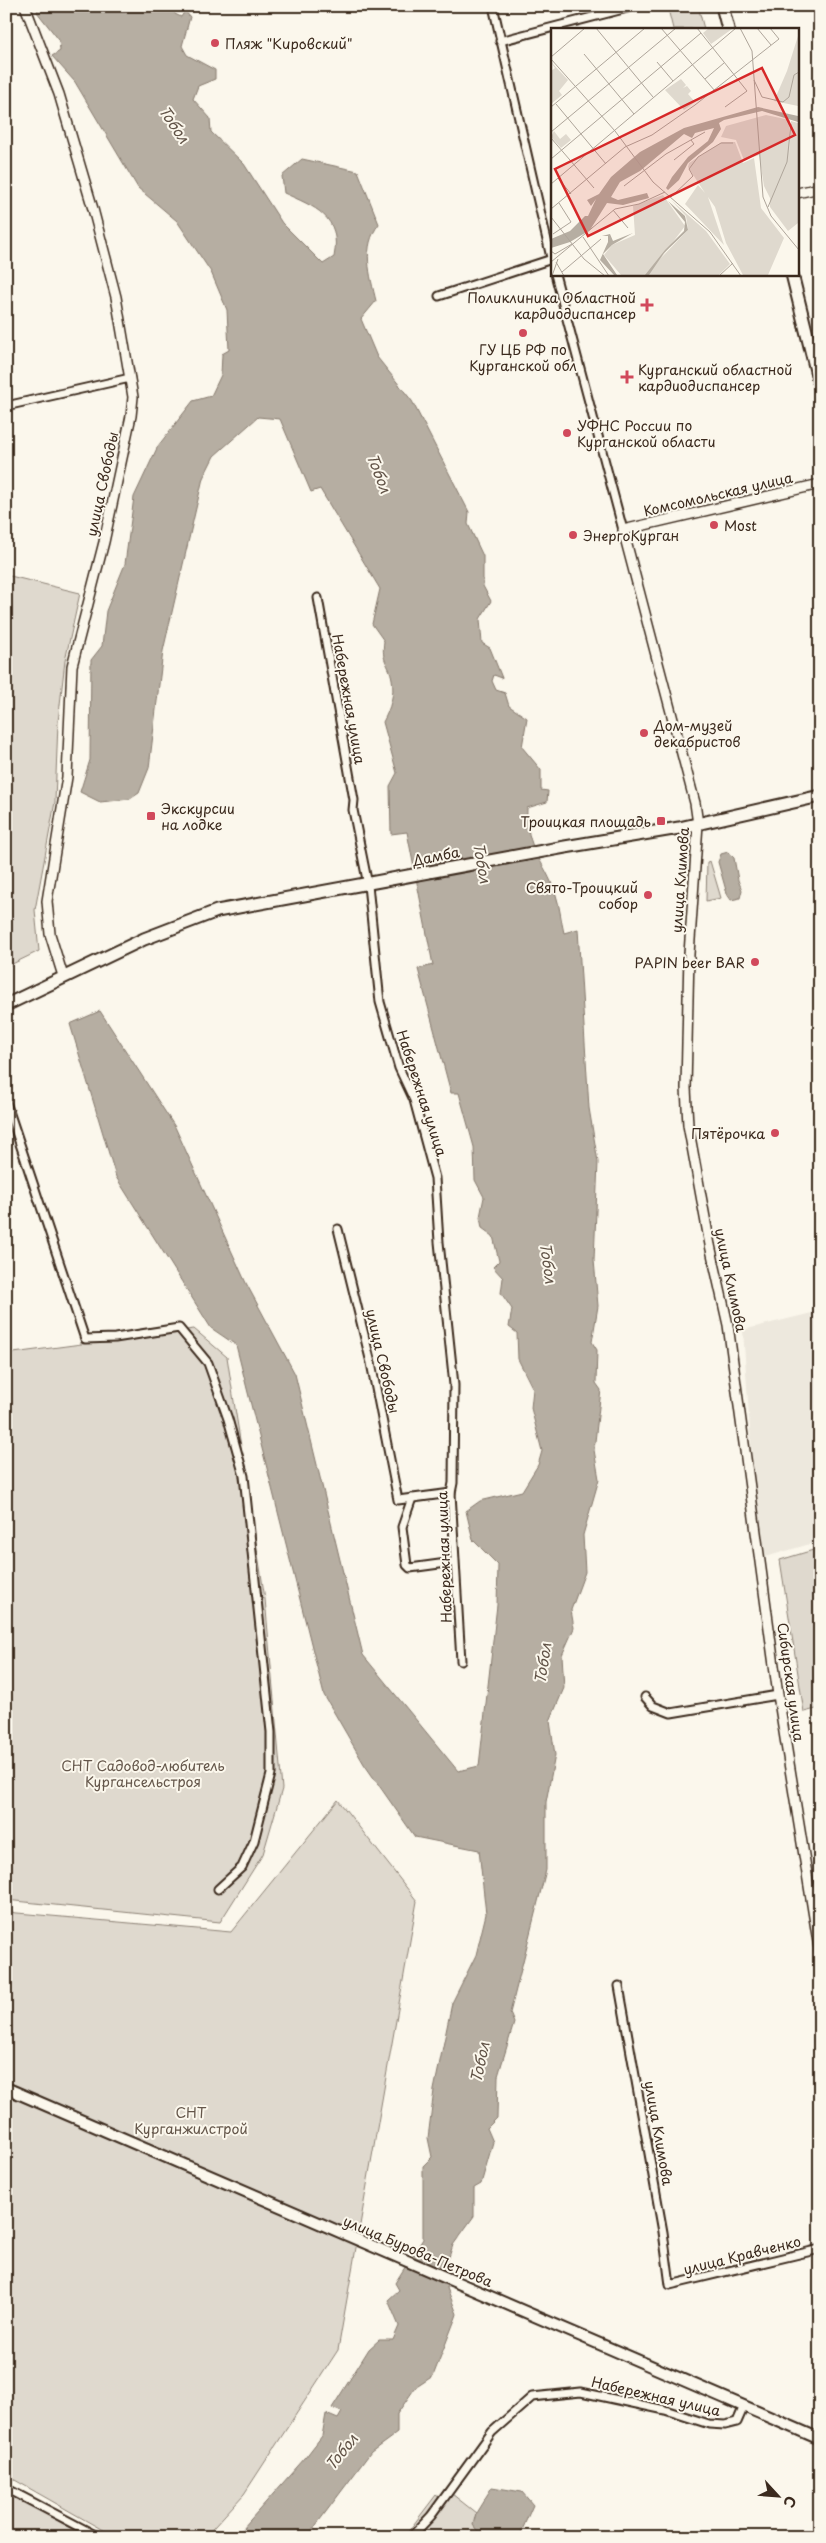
<svg xmlns="http://www.w3.org/2000/svg" width="826" height="2543" viewBox="0 0 826 2543" font-family="'Playpen Sans',sans-serif">
<style>
.built{fill:#ede8dd}
.green{fill:#dfd9ce;stroke:#8d8276}
.water{fill:#b6aea2;stroke:#85796d}
.lines{fill:none;stroke-linecap:round;stroke-linejoin:round}
.minor-casing{stroke:#3b2a1e;stroke-width:11}
.tertiary-casing{stroke:#3b2a1e;stroke-width:12}
.secondary-casing{stroke:#3b2a1e;stroke-width:14}
.primary-casing{stroke:#3b2a1e;stroke-width:15}
.minor{stroke:#fbf7ec;stroke-width:7}
.tertiary{stroke:#fbf7ec;stroke-width:9}
.secondary{stroke:#fbf7ec;stroke-width:10}
.primary{stroke:#fbf7ec;stroke-width:11}
.poi-dot{fill:#d1495b;stroke:#fbf7ec;stroke-width:2}
.labels{text-anchor:middle;dominant-baseline:central;stroke-width:4;stroke-linejoin:round;paint-order:stroke}
.poi-label{font-size:14px;fill:#3b2a1e;stroke:#fbf7ec;text-anchor:start}
.street-label{font-size:14px;fill:#3b2a1e;stroke:#fbf7ec}
.park-label{font-size:14px;fill:#64564a;stroke:#fbf7ec}
.water-label{font-size:15px;font-style:italic;fill:#605246;stroke:#fbf7ec}
.inset-road{fill:none;stroke:#aea59a;stroke-width:1}
.view{fill:#d62828;fill-opacity:0.15;stroke:#d62828;stroke-width:2.5}
.inset-edge{fill:none;stroke:#3b2a1e;stroke-width:2.5}
</style>
<rect width="100%" height="100%" fill="#fbf7ec"/>
<filter id="ink" filterUnits="userSpaceOnUse"><feTurbulence type="fractalNoise" baseFrequency=".02" numOctaves="2"/><feDisplacementMap in="SourceGraphic" scale="10" xChannelSelector="R" yChannelSelector="G"/><feConvolveMatrix kernelMatrix="1 2 1 2 8 2 1 2 1" color-interpolation-filters="sRGB"/></filter>
<g filter="url(#ink)">
<polygon class="built" points="820,1311 820,1541 759,1559 743,1330"/>
<g class="green">
<polygon points="677,6 698,6 704,29 673,29 668,9"/>
<polygon points="6,575 80,593 65,661 58,722 55,802 35,910 39,951 6,967"/>
<polygon points="710,861 721,898 706,901 707,862"/>
<polygon points="194,1329 227,1357 265,1599 282,1789 263,1854 220,1922 6,1900 6,1354"/>
<polygon points="820,1548 820,1708 804,1712 780,1560"/>
<polygon points="338,1800 417,1901 338,2350 244,2494 205,2537 115,2537 6,2475 6,1912 231,1932"/>
<polygon points="6,2492 87,2537 6,2537"/>
<polygon points="452,2494 476,2513 474,2525 482,2537 404,2537 436,2495 445,2502"/>
</g>
<g class="water">
<path d="M39 6H171L175 14 181 17 185 11 190 17 182 46 187 55 215 70V79L198 86 193 99 210 118 211 132 244 164 282 223 323 264 334 257C342 216 315 207 284 193L282 176 302 159 358 171 379 224C361 247 370 275 376 301L361 319 377 357 412 401 469 512 468 524 483 556V586L491 601 480 619 482 643 490 648 502 678 494 675 492 681 496 690 505 693 509 706 527 718 522 747 541 770V790L548 791 547 802 527 808C525 850 545 860 556 895 560 907 561 921 564 933L578 929 589 1108 598 1162 594 1260 598 1306 592 1342 597 1350 596 1383 601 1390 594 1450 599 1479 583 1535 585 1572 571 1610 574 1628 562 1655 564 1688 550 1721 555 1755 546 1802V1870L510 2013 514 2023 498 2076 497 2118 487 2128 493 2142 481 2184 474 2188V2216L453 2245 447 2263V2288L457 2314 456 2317 433 2376 415 2388 397 2414V2433L371 2452 307 2537H235L305 2458 322 2436 326 2414 338 2419 342 2412 332 2408 369 2349 379 2340H393L399 2326 388 2300 399 2290 395 2283 423 2239V2166L432 2157 428 2138 434 2090 452 2003 476 1955 486 1914 479 1850 415 1837 364 1764 324 1695 236 1345 211 1328 116 1177 70 1024 100 1011 175 1127 246 1283 295 1374 363 1655 458 1771 479 1766 497 1605 498 1565 473 1540 466 1511 480 1501 522 1491 538 1465 542 1451 531 1408 533 1389 518 1359 517 1333 509 1327 512 1309 501 1293 503 1278 493 1267 499 1261 493 1236 482 1228 480 1217 484 1197 475 1180 474 1147 459 1093H451L418 969 433 965 407 832 391 834 390 786 397 773 383 722C390 709 395 694 392 679 389 662 381 663 384 641L372 624 380 589 320 489 311 492 280 419 258 417 214 456 203 478 163 651 149 768 139 793 130 799 100 802 80 792 90 760 91 660 102 646 106 611 125 564 134 497 158 446 193 401 211 396 221 375 222 354 229 350 227 310 211 272 177 221 138 188 75 82 52 56 60 51 59 40 37 12Z"/>
<polygon points="728,852 734,858 738,880 742,890 740,898 731,900 727,894 718,862 721,854"/>
<polygon points="492,2487 522,2492 533,2505 519,2537 482,2537 473,2525 476,2513"/>
</g>
<g class="lines">
<defs>
<g id="minor">
<polyline points="493,6 552,262"/>
<polyline points="500,41 635,6"/>
<polyline points="555,274 623,530"/>
<polyline points="439,296 552,259"/>
<polyline points="6,406 130,378"/>
<polyline points="318,598 354,800 353,810 368,885 380,1002 399,1068 414,1100 435,1178 439,1242 454,1385 453,1483 451,1493 461,1661"/>
<polyline points="6,1102 85,1339 115,1338 179,1328 208,1363 228,1419 244,1476 271,1732 271,1774 254,1841 242,1867 218,1889"/>
<polyline points="338,1229 371,1363 398,1500 451,1493"/>
<polyline points="412,1498 402,1527 407,1565 410,1568 454,1562"/>
<polyline points="645,1697 653,1706 671,1713 778,1695"/>
<polyline points="619,1986 663,2232 670,2285 820,2249"/>
<polyline points="6,2488 99,2537"/>
<polyline points="411,2537 431,2516 492,2432 532,2397 581,2392 665,2410 709,2424 725,2425 737,2422 744,2406"/>
</g>
<g id="tertiary">
<polyline points="25,6 59,94 93,209 116,297 133,397 131,416 104,542 72,666 67,777 47,901 50,934 63,976"/>
<polyline points="797,193 820,188"/>
<polyline points="820,484 623,530 695,803 698,824 689,954 686,1088 688,1125 710,1245 728,1325 778,1695 820,1954"/>
</g>
<polyline id="secondary" points="6,2088 820,2439"/>
<g id="primary">
<polyline points="722,6 728,29"/>
<polyline points="792,274 820,387"/>
<polyline points="6,1005 144,939 217,911 565,847 679,828 820,796"/>
</g>
</defs>
<use href="#minor" class="minor-casing"/>
<use href="#tertiary" class="tertiary-casing"/>
<use href="#secondary" class="secondary-casing"/>
<use href="#primary" class="primary-casing"/>
<use href="#minor" class="minor"/>
<use href="#tertiary" class="tertiary"/>
<use href="#secondary" class="secondary"/>
<use href="#primary" class="primary"/>
</g>
</g>
<g class="poi-dot">
<circle cx="215" cy="43" r="5"/>
<path d="M644.5 297.5h5v5h5v5h-5v5h-5v-5h-5v-5h5z"/>
<circle cx="523" cy="333" r="5"/>
<path d="M624.5 369.5h5v5h5v5h-5v5h-5v-5h-5v-5h5z"/>
<circle cx="567" cy="433" r="5"/>
<circle cx="714" cy="525" r="5"/>
<circle cx="573" cy="535" r="5"/>
<circle cx="644" cy="733" r="5"/>
<rect x="146" y="811" width="10" height="10" rx="2.5"/>
<rect x="656" y="816" width="10" height="10" rx="2.5"/>
<circle cx="648" cy="895" r="5"/>
<circle cx="755" cy="962" r="5"/>
<circle cx="775" cy="1133" r="5"/>
</g>
<g class="labels">
<g class="poi-label">
<text x="225" y="43">Пляж "Кировский"</text>
<text x="636" y="297" text-anchor="end">Поликлиника Областной<tspan x="636" dy="16">кардиодиспансер</tspan></text>
<text x="523" y="349" text-anchor="middle">ГУ ЦБ РФ по<tspan x="523" dy="16">Курганской обл</tspan></text>
<text x="638" y="369">Курганский областной<tspan x="638" dy="16">кардиодиспансер</tspan></text>
<text x="577" y="425">УФНС России по<tspan x="577" dy="16">Курганской области</tspan></text>
<text x="724" y="525">Most</text>
<text x="583" y="535">ЭнергоКурган</text>
<text x="654" y="725">Дом-музей<tspan x="654" dy="16">декабристов</tspan></text>
<text x="161" y="808">Экскурсии<tspan x="161" dy="16">на лодке</tspan></text>
<text x="651" y="821" text-anchor="end">Троицкая площадь</text>
<text x="638" y="887" text-anchor="end">Свято-Троицкий<tspan x="638" dy="16">собор</tspan></text>
<text x="745" y="962" text-anchor="end">PAPIN beer BAR</text>
<text x="765" y="1133" text-anchor="end">Пятёрочка</text>
</g>
<g class="street-label">
<text transform="translate(102 484) rotate(-78)">улица Свободы</text>
<text transform="translate(718 494) rotate(-13)">Комсомольская улица</text>
<text transform="translate(349 699) rotate(80)">Набережная улица</text>
<text transform="translate(436 856) rotate(-11)">Дамба</text>
<text transform="translate(680 880) rotate(-86)">улица Климова</text>
<text transform="translate(422 1093) rotate(72)">Набережная улица</text>
<text transform="translate(731 1280) rotate(78)">улица Климова</text>
<text transform="translate(383 1361) rotate(77)">улица Свободы</text>
<text transform="translate(444 1557) rotate(-92)">Набережная улица</text>
<text transform="translate(791 1682) rotate(82)">Сибирская улица</text>
<text transform="translate(659 2133) rotate(80)">улица Климова</text>
<text transform="translate(418 2251) rotate(23)">улица Бурова-Петрова</text>
<text transform="translate(742 2255) rotate(-14)">улица Кравченко</text>
<text transform="translate(656 2396) rotate(13)">Набережная улица</text>
</g>
<g class="park-label">
<text x="143" y="1765">СНТ Садовод-любитель<tspan x="143" dy="16">Кургансельстроя</tspan></text>
<text x="191" y="2112">СНТ<tspan x="191" dy="16">Курганжилстрой</tspan></text>
</g>
<g class="water-label">
<text transform="translate(175 124) rotate(56)">Тобол</text>
<text transform="translate(380 473) rotate(69)">Тобол</text>
<text transform="translate(483 863) rotate(80)">Тобол</text>
<text transform="translate(549 1263) rotate(82)">Тобол</text>
<text transform="translate(542 1663) rotate(-81)">Тобол</text>
<text transform="translate(479 2062) rotate(-78)">Тобол</text>
<text transform="translate(341 2451) rotate(-51)">Тобол</text>
</g>
</g>
<g transform="translate(551 28)">
<rect width="248" height="248" fill="#fbf7ec"/>
<path d="M158 0H181V1L160 16 152 5ZM247 8V78L223 73 236 43ZM0 34 17 52 8 63 11 67 0 76V43L4 40ZM130 51 135 57 132 60 136 58 140 63 137 66 144 74 133 82 114 62ZM215 87 239 92 238 127 240 93 247 95V195L237 203 219 179V170L213 158 208 127 193 132 185 112 170 109 175 98ZM3 103 9 111 15 106 20 112 10 120 0 109ZM171 114H184L192 135 203 130 210 180 233 210 217 247H192L175 215 164 179 157 169 173 217 134 176 147 157 154 165 137 139 138 135ZM112 167 134 198 110 230 137 202 135 188 120 172 155 203 179 236 168 247H70L53 227 61 217 84 207 82 178Z" fill="#dfd9ce"/>
<path d="M207 79 247 88V94L211 83 173 92 168 95 170 101 162 114 137 135 128 152 117 162 115 160 121 149 137 129 157 113 163 100 144 105 141 110 133 106 89 143 69 154 60 169 67 172 96 165 98 170 72 177 56 175 39 202 19 214 0 220V211L19 203 34 188H37L45 171 40 178 36 172 48 166 60 149 89 124 133 100ZM117 173 134 188 137 202 113 225 98 247H94L114 222 133 203 134 194ZM82 205 61 217 52 226 66 247H63L49 232 57 214V208H51L59 206 62 213Z" fill="#b6aea2"/>
<path class="inset-road" d="M45 0 102 69M110 0 164 63M146 0 196 63 174 79M189 0 201 23 212 169 220 188 248 222M206 0 220 17M33 26 83 86M0 29 34 0M0 31 64 103 102 154 159 204 190 248M106 34 122 53M154 51 173 35M203 52 211 69 232 74 238 69 243 47 248 44M5 76 55 136M0 79 94 0M0 104 125 0M0 110 43 160M0 131 150 5M123 132 143 116 140 112M7 150 20 166M0 156 185 0M73 158 115 126 154 104M120 169 142 148 138 141 147 129 170 115H182M217 179 236 134 240 96M0 181 74 119 101 107 144 77 228 11 219 0M62 182 77 200M0 189 33 231 54 248M2 206 20 194 8 175M32 209 58 248M0 223 4 226 21 216M0 234 64 181 88 176 114 164M5 234 13 248M11 244 50 211M1 248 7 231M168 248 182 235"/>
<path class="view" d="M211 40 244 107 37 208 4 141Z"/>
<rect width="248" height="248" class="inset-edge"/>
</g>
<rect width="826" height="2543" fill="none" stroke="#fbf7ec" stroke-width="25"/>
<rect x="12" y="12" width="801" height="2518" fill="none" stroke="#3b2a1e" stroke-width="2" filter="url(#ink)"/>
<g transform="translate(778 2496) rotate(116)" stroke="#fbf7ec" stroke-width="4" paint-order="stroke">
<path d="M0-4L9 19L0 12L-9 19Z" fill="#3b2a1e"/>
<text y="-8" font-size="14" font-weight="bold" text-anchor="middle" fill="#3b2a1e">С</text>
</g>
</svg>
